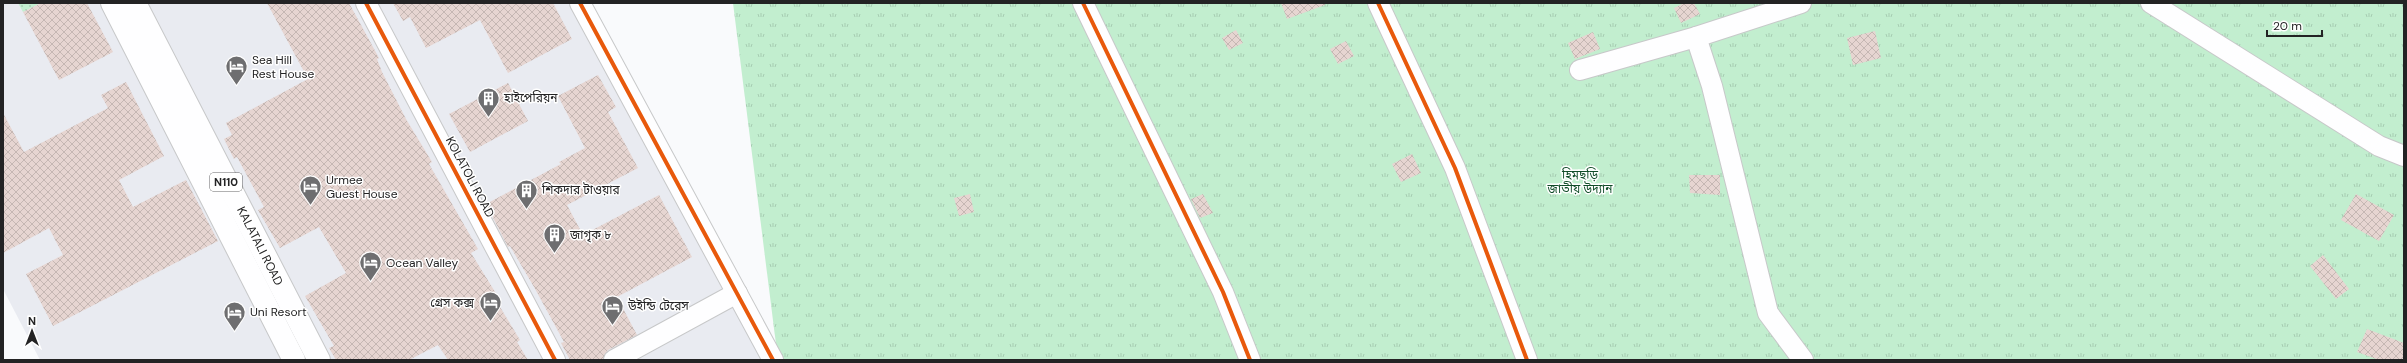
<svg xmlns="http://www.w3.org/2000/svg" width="2407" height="363" viewBox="0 0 2407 363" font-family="'DM Sans','Noto Sans Bengali',sans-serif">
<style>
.built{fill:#e9ebf1}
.grass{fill:url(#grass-dots)}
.park{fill:url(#park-tufts)}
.building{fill:url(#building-cross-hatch)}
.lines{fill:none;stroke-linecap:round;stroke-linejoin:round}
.street-casing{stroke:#c7c8c9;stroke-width:22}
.highway-casing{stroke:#c7c8c9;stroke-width:24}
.street{stroke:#fefeff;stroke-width:20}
.highway{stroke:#fefeff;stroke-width:22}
.cycleway-casing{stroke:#fff;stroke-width:6}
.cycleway{stroke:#e8590c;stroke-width:4}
.labels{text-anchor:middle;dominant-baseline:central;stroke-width:3;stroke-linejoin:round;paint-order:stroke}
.shield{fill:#fff;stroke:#656566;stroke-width:1}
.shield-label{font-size:11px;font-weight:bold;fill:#232324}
.poi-label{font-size:12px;fill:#232324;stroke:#fff;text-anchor:start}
.park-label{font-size:12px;fill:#104c28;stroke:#fff}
.street-label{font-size:12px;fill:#232324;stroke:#fff}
</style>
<defs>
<pattern id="grass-dots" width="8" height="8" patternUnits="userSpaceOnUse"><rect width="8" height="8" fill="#c2eecf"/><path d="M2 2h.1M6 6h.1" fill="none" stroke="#a6ccb2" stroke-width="1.8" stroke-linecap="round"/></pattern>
<pattern id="park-tufts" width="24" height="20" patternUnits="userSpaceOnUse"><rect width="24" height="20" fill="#c2eecf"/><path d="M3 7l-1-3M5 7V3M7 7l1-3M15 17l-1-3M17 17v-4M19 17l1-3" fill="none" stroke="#a6ccb2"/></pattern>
<pattern id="building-cross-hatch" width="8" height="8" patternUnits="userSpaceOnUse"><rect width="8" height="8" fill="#e6d5d1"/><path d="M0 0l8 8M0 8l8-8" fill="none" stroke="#c5b7b3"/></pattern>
</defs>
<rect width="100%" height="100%" fill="#f9fafc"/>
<polygon class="built" points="3,3 586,3 774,360 40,360 3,289"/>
<polygon class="grass" points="18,3 41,3 23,12"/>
<polygon class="park" points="733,3 2404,3 2404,360 778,360"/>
<g class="building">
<polygon points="41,3 87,3 113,52 59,80 23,12"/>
<polygon points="267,3 349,3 379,58 377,59 382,72 406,119 432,162 429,164 478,249 471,253 497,295 494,297 520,340 517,342 528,360 448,360 438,345 409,360 336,360 329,348 334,346 305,296 346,273 319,227 280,248 258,210 264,207 237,157 234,159 224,139 232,135 226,123 308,79"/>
<polygon points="393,3 553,3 572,39 508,73 480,20 426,48 410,17 403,21"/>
<polygon points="1281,3 1325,3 1325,5 1287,19"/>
<polygon points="1684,3 1694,3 1700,14 1681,23 1674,8"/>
<polygon points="1236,30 1243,43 1229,50 1222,38"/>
<polygon points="1875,31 1881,58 1853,65 1847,38"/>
<polygon points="1593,32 1600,49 1575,59 1568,43"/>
<polygon points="1346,41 1354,56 1338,64 1330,49"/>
<polygon points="598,75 616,107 608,112 638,168 567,205 583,235 659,195 692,257 617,297 637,335 608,350 603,360 570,360 561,343 564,342 534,287 510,246 508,247 486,204 561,164 559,162 585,148 558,96"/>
<polygon points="126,82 164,156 119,180 133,207 186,180 218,241 53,326 26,274 63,255 49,228 3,253 3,113 24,152 108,108 101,95"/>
<polygon points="508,83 528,121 470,152 449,114"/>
<polygon points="1412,154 1421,173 1401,182 1392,164"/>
<polygon points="1689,175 1720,175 1720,195 1690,193"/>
<polygon points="970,194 974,212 959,216 954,198"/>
<polygon points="1203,194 1213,213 1200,218 1191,199"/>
<polygon points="2356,194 2394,215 2379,241 2341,220"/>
<polygon points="2323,255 2349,289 2336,299 2310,266"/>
<polygon points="2367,329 2404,343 2404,360 2379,360 2357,352"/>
</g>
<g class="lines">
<defs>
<g id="street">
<polyline points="366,3 555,360"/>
<polyline points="580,3 773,360"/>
<polyline points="1083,3 1223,292 1250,360"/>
<polyline points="1378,3 1455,168 1527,360"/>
<polyline points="2151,3 2379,146 2404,156"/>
<polyline points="1696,37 1712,86 1768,313 1803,360"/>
<polyline points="1580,70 1696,37 1801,3"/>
<polyline points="614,360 737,293"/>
</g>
<g id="highway">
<polyline points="112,3 294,360"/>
<polyline points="135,3 319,360"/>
</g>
</defs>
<use href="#street" class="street-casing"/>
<use href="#highway" class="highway-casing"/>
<use href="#street" class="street"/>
<use href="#highway" class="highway"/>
<defs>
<g id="cycleway">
<polyline points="366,3 555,360"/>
<polyline points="580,3 773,360"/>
<polyline points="1083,3 1223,292 1250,360"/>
<polyline points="1378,3 1455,168 1527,360"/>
</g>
</defs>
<use href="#cycleway" class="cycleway-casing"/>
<use href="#cycleway" class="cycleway"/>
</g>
<defs>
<symbol id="hotel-pin" viewBox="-11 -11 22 30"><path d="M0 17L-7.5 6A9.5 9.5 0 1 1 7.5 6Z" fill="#6e6e70" stroke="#fff"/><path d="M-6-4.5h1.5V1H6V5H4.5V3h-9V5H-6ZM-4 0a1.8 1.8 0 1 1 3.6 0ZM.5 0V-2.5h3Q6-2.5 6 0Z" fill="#fff"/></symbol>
<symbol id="building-pin" viewBox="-11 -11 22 30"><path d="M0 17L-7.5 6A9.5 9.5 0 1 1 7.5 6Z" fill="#6e6e70" stroke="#fff"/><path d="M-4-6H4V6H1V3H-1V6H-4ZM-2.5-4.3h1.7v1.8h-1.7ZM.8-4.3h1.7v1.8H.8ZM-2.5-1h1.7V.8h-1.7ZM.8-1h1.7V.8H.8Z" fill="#fff"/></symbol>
</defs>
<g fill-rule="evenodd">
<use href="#hotel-pin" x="224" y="54" width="25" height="34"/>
<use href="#building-pin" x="476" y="86" width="25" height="34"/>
<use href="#hotel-pin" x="298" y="174" width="25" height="34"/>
<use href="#building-pin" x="514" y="178" width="25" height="34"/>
<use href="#building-pin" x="542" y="222" width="25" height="34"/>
<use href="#hotel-pin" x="358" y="250" width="25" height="34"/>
<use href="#hotel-pin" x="478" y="290" width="25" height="34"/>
<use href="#hotel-pin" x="600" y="294" width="25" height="34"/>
<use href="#hotel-pin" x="222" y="300" width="25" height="34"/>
</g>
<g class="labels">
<rect class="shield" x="210" y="173" width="32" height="18" rx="3"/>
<g class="shield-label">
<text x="226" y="182">N110</text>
</g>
<g class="poi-label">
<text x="252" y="60">Sea Hill<tspan x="252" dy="14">Rest House</tspan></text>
<text x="504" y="98">হাইপেরিয়ন</text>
<text x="326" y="180">Urmee<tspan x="326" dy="14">Guest House</tspan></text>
<text x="542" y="190">শিকদার টাওয়ার</text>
<text x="570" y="235">জাগৃক ৮</text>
<text x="386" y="263">Ocean Valley</text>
<text x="474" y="303" text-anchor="end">গ্রেস কক্স</text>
<text x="628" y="306">উইন্ডি টেরেস</text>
<text x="250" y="312">Uni Resort</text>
</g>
<g class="park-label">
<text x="1580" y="175">হিমছড়ি<tspan x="1580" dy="14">জাতীয় উদ্যান</tspan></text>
</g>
<g class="street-label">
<text transform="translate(470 177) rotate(62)">KOLATOLI ROAD</text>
<text transform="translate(260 246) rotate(63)">KALATALI ROAD</text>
</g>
</g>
<rect width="2407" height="363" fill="none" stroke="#232324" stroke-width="8"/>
<g transform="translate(32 331)" stroke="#ffffff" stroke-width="3" paint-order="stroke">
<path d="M0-3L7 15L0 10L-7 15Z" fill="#232324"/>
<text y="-6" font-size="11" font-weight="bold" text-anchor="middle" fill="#232324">N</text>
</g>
<path d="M2267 30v6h55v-6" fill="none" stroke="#232324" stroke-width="2"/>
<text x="2273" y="30" font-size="12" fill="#232324" stroke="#ffffff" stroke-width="3" paint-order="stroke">20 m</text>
</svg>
